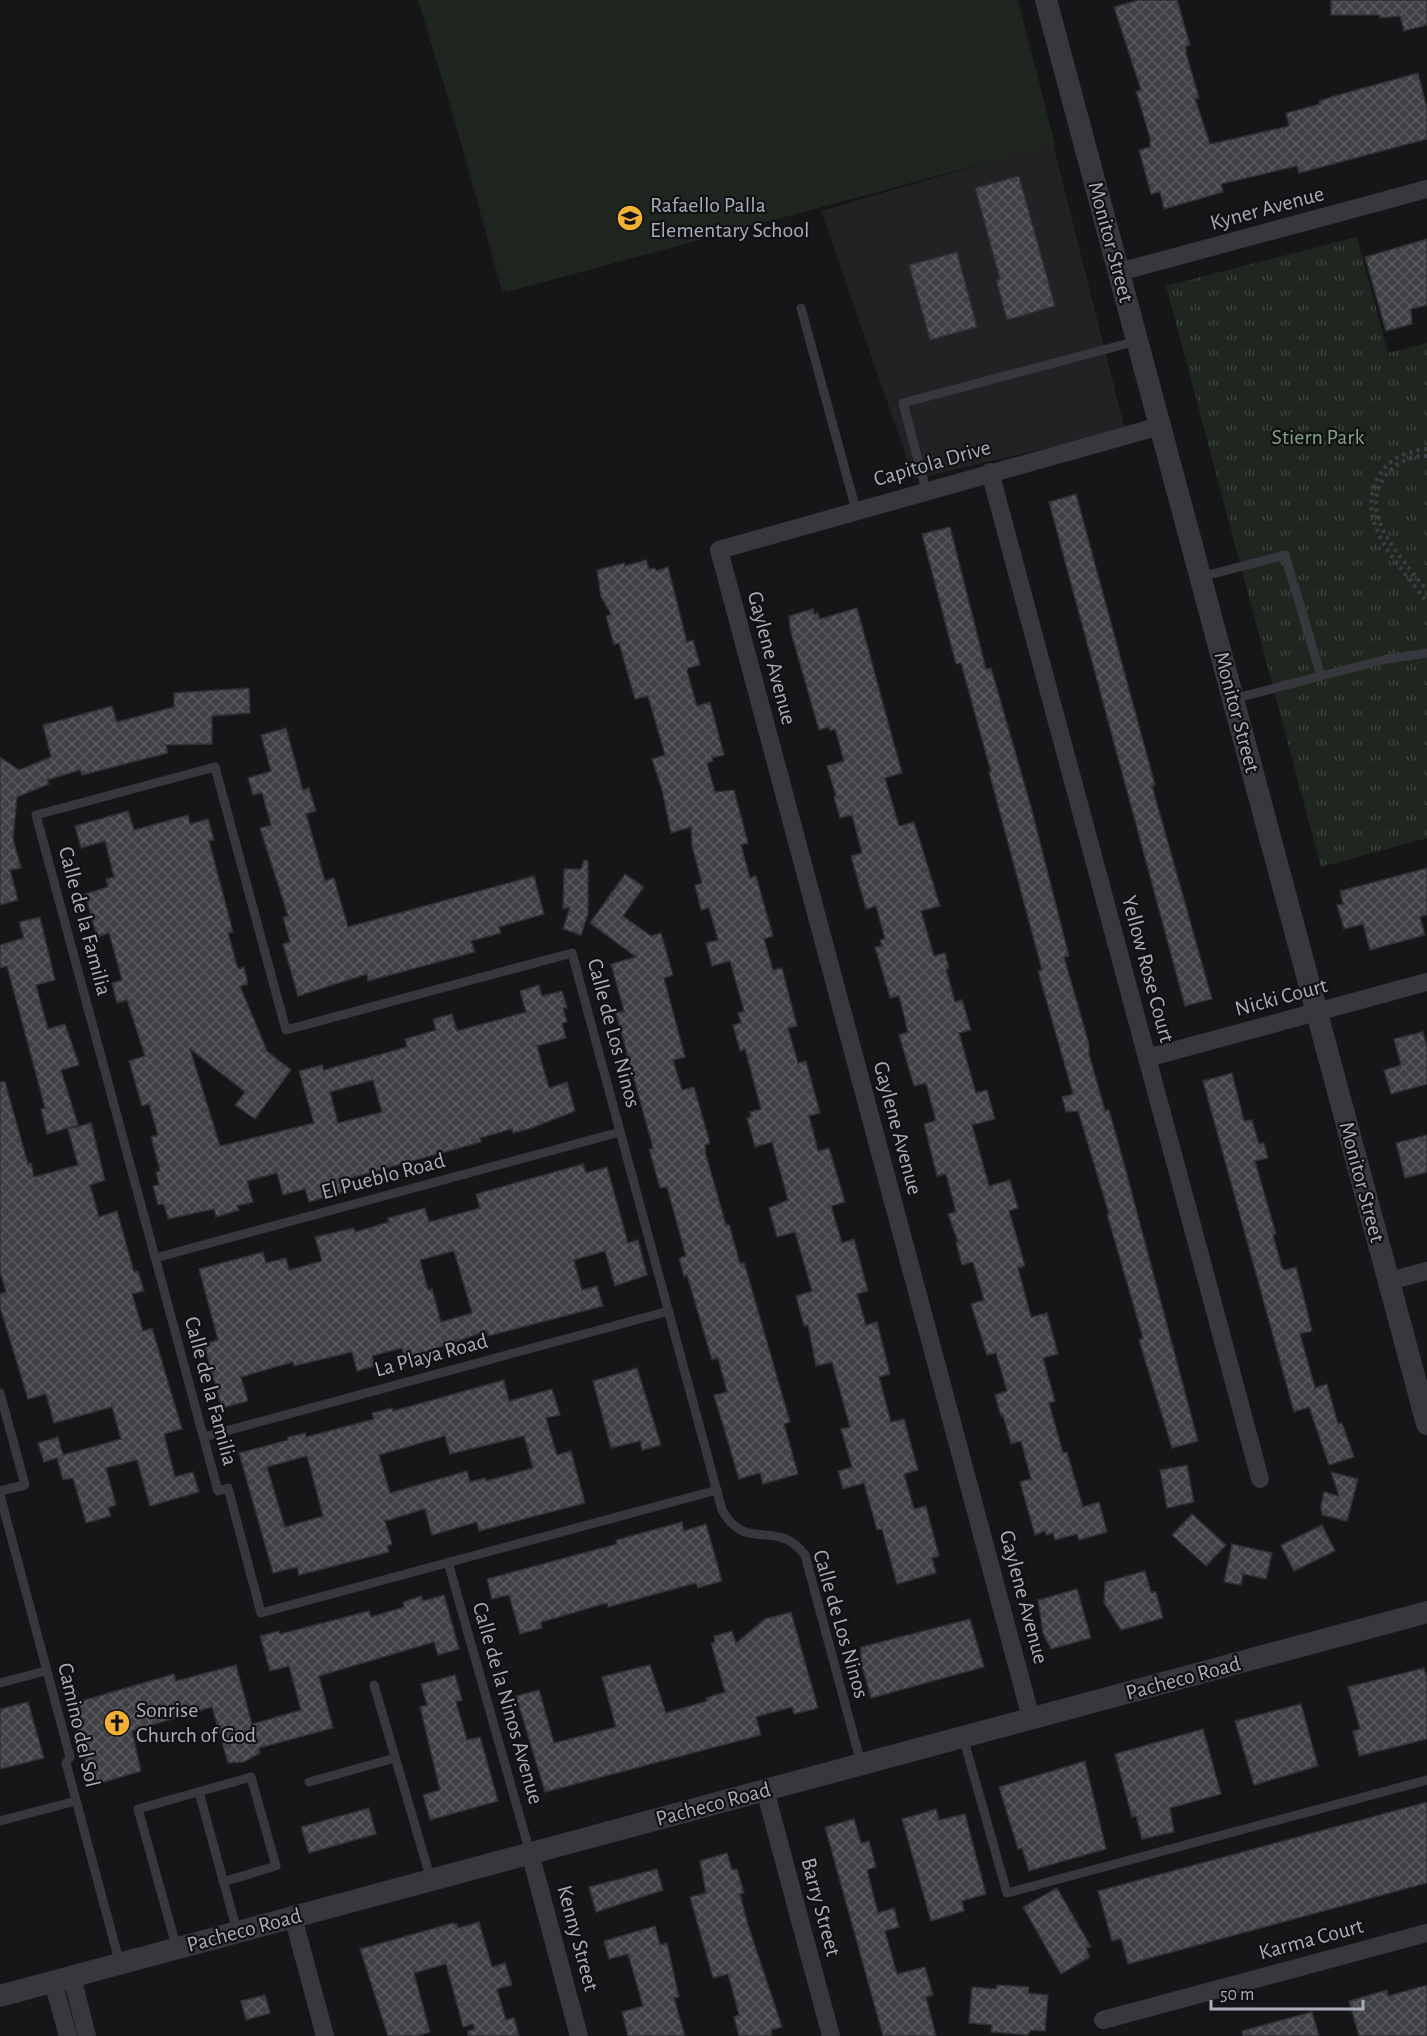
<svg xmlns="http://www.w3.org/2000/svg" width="1427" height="2036" viewBox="0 0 1427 2036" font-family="'Alegreya Sans',sans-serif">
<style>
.built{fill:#222225}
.grass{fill:url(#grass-tufts)}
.pitch{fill:#1e261f}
.building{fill:url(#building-cross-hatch);stroke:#303034;stroke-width:1.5;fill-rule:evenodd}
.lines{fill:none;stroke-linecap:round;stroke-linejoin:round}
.path{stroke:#3d3f44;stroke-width:4;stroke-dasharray:3 4.5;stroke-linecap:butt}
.service{stroke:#37383d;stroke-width:9}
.minor{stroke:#37383d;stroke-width:18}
.tertiary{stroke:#37383d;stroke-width:22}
.labels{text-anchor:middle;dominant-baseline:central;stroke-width:4.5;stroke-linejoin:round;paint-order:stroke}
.poi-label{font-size:22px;fill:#a8adb8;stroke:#111113;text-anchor:start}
.street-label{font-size:22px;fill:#a8adb8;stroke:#111113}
.park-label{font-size:22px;fill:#7fa381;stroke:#111113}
</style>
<defs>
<pattern id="grass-tufts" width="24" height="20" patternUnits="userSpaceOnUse" patternTransform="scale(1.5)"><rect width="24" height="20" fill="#1e261f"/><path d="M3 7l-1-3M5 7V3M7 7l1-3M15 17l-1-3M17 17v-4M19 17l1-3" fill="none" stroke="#3c433d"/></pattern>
<pattern id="building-cross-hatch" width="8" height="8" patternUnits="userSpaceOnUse" patternTransform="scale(1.5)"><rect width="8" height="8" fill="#404145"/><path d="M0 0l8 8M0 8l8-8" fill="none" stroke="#595a5e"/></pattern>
</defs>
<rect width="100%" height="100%" fill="#161618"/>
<polygon class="built" points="421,0 1017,0 1125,430 914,479 821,211 1006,157 502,291"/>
<polygon class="grass" points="1357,237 1388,353 1427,343 1427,838 1321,867 1166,286"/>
<polygon class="pitch" points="418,0 1018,0 1055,144 507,292"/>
<g class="building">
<polygon points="1138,0 1177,0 1190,45 1186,46 1186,53 1199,98 1195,99 1210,144 1289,126 1286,113 1320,104 1319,101 1338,95 1418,73 1427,108 1427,139 1299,173 1297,166 1221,184 1223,192 1164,209 1160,192 1151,194 1139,150 1150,147 1150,138 1136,91 1141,90 1114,7"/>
<polygon points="1331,0 1427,0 1427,25 1404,31 1400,16 1380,18 1379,15 1331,15"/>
<polygon points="1019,176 1055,306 1007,320 996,280 1000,279 975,188"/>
<polygon points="1427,239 1427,305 1411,309 1412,324 1386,331 1365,257"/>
<polygon points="957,252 977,327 930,340 909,265"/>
<polygon points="1076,494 1155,785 1152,786 1212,999 1185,1006 1049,502"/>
<polygon points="950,527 986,669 991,668 1031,807 1069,956 1064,957 1089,1044 1089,1054 1105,1111 1109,1110 1123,1160 1198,1441 1172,1448 1139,1340 1143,1338 1107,1214 1109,1214 1078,1111 1066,1112 1062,1097 1073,1094 1038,971 1042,970 989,772 991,772 961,663 956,664 922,534"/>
<polygon points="646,560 649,569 655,568 656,571 668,567 687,642 693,640 700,665 688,668 687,671 697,706 710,702 724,755 712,758 713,761 707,763 715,792 734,790 748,843 741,845 750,878 756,876 773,936 764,939 773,970 782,968 797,1026 788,1028 798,1063 806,1061 820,1113 809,1116 814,1135 818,1151 829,1148 845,1202 832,1206 832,1209 842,1243 854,1239 868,1291 857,1294 866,1325 877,1322 890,1374 879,1377 891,1422 904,1419 918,1470 904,1474 914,1509 926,1506 931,1526 939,1556 932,1558 936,1573 897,1584 882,1529 877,1530 864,1483 843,1489 838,1471 852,1467 841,1429 850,1427 832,1362 816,1366 808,1325 804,1326 796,1296 812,1291 795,1232 777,1237 769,1208 788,1200 772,1142 755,1147 747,1118 751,1117 750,1112 761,1109 745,1049 740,1051 733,1025 741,1023 738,1013 744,1011 730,961 712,966 706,943 718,940 709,908 701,910 695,885 702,883 692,846 691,827 671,833 662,790 652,759 665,755 648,696 635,699 619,643 614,645 606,616 611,614 601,597 597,570 624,563 625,566"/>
<polygon points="857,608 902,773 885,778 899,826 914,822 940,906 921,911 934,956 945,953 949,968 946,969 955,1002 962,1000 971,1030 959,1033 976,1093 987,1090 995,1119 972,1125 989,1186 1010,1180 1018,1208 1009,1211 1025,1266 1018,1268 1031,1317 1047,1313 1058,1354 1043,1358 1055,1401 1049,1403 1063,1453 1067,1452 1083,1507 1099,1502 1107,1532 1079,1540 1077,1534 1055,1540 1053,1533 1046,1535 1045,1531 1035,1535 1020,1482 1031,1479 1021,1441 1011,1444 1003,1415 1001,1416 995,1395 1007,1391 996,1353 987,1355 971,1304 984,1300 973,1262 962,1265 956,1242 958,1242 948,1214 956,1212 946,1174 937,1176 924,1124 935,1121 935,1117 926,1083 914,1086 899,1035 908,1032 899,996 890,998 875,947 882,946 880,940 885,939 876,906 866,909 851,856 862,853 852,815 840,818 834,797 836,796 827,766 844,761 835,729 830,731 829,727 819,730 790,629 789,616 813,609 814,614 818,613 820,619"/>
<polygon points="249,688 250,713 212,716 212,744 166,745 168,753 82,775 80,770 47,780 49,784 17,797 13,839 21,868 10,870 18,900 0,905 0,757 19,770 51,757 43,725 65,719 112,706 117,722 174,707 174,693"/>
<polygon points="286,728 303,790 309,788 316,811 306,814 325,881 334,878 348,927 534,876 544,914 499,927 501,933 471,941 475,952 368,981 367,974 298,996 283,944 290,942 283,917 288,916 260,828 271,825 262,793 253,795 248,778 271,771 261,735"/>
<path d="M128 811 134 830 188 815 190 824 208 819 214 840 209 841 233 932 228 933 238 969 244 967 248 984 240 986 267 1051 291 1070 255 1119 235 1105 245 1092 190 1049 220 1146 314 1123 299 1071 322 1065 324 1070 407 1047 405 1039 436 1030 433 1019 452 1014 457 1031 526 1012 520 991 539 985 542 996 562 991 567 1008H563L567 1022 562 1023 566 1038 537 1046 549 1088 567 1082 575 1111 532 1128 513 1133 512 1129 480 1138 481 1142 344 1180 347 1191 309 1202 305 1189 283 1195 277 1173 247 1181 253 1202 237 1206 239 1210 216 1217 214 1209 168 1219 164 1204 158 1205 153 1186 159 1185 156 1172 160 1171 151 1137 158 1135 149 1104 142 1106 129 1061 145 1056 127 1000 117 1003 112 983 122 980 109 933 97 937 85 894 108 887 106 879 114 877 105 841 81 848 75 826ZM373 1080 382 1112 338 1123 330 1092Z"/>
<polygon points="584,860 588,861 588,914 581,935 563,929 570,907 563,909 564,869 581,869"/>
<polygon points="1427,868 1427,915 1420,917 1425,935 1370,950 1363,924 1344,929 1337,905 1343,904 1340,891"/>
<polygon points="625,874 644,887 623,916 651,936 661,933 673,975 664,978 685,1057 673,1060 682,1090 694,1087 710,1143 705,1145 706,1155 726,1225 729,1224 740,1264 744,1262 790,1422 784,1424 798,1474 763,1484 760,1473 739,1479 714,1395 727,1392 718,1358 712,1360 687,1275 684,1276 679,1258 686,1256 667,1187 660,1188 649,1149 653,1148 616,1013 624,1011 611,964 636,957 590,923"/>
<polygon points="40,917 55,980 36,985 48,1029 65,1024 79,1065 61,1070 78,1125 47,1134 41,1109 45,1108 7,966 0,968 0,945 24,938 19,922"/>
<polygon points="1423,1032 1427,1047 1427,1084 1391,1094 1384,1070 1401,1065 1394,1039"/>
<polygon points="1232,1073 1244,1121 1252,1120 1259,1144 1264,1143 1268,1158 1255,1161 1276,1234 1273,1235 1282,1268 1285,1270 1296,1267 1306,1306 1312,1331 1300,1334 1315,1388 1327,1384 1338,1424 1342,1423 1354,1457 1329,1465 1309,1407 1294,1412 1203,1081"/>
<polygon points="0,1082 5,1082 28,1164 31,1163 34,1177 78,1165 68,1129 91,1123 105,1180 90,1185 99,1217 117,1211 134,1272 138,1271 144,1291 132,1294 143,1331 152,1328 182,1429 164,1434 175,1477 193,1472 199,1492 150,1506 137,1460 106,1468 116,1505 108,1508 111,1516 86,1523 73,1478 63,1480 57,1458 44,1462 38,1443 58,1437 63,1455 121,1439 112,1407 54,1423 46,1394 28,1399 0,1307 0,1294 6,1292 0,1271"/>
<polygon points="1427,1135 1427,1172 1405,1178 1396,1143"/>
<path d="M583 1164 586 1173 607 1167 628 1243 638 1240 647 1275 615 1286 605 1251 574 1260 582 1290 597 1286 603 1306 488 1336 487 1331 405 1359 402 1348 372 1356 375 1366 357 1371 352 1352 294 1366 293 1362 241 1377 248 1401 222 1408 204 1344 218 1340 199 1269 263 1252 266 1263 286 1258 289 1270 322 1261 315 1237 354 1228 355 1232 389 1222 388 1218 425 1208 429 1222 480 1208 476 1194ZM454 1251 472 1313 441 1322 432 1289 428 1290 420 1260Z"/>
<polygon points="637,1368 661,1445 642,1450 640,1441 611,1448 593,1381"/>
<path d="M504 1380 509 1401 552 1389 560 1415 546 1418 557 1455 571 1451 585 1503 479 1531 477 1522 432 1535 425 1509 385 1521 392 1544 387 1546 389 1552 299 1575 297 1567 273 1573 239 1453 288 1440V1437L305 1433 306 1437 374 1419 372 1413 392 1408 393 1411ZM445 1436 450 1454 524 1436 533 1468 486 1481 485 1478 470 1482 467 1471 390 1493 379 1455ZM307 1456 323 1516 285 1527 267 1467Z"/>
<polygon points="1187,1465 1194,1502 1167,1508 1160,1470"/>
<polygon points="1331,1472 1358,1479 1347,1521 1322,1515 1321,1506 1324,1492 1339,1496"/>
<polygon points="1192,1514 1226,1545 1206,1566 1172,1535"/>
<polygon points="682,1522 684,1531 706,1524 722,1581 698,1588 696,1583 608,1607 607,1603 541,1622 542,1628 520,1634 509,1595 492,1599 487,1579 617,1544 616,1540"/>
<polygon points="1322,1525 1335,1551 1294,1571 1281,1545"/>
<polygon points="1232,1544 1272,1553 1266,1579 1243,1574 1241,1585 1224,1582"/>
<polygon points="1145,1571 1151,1592 1156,1592 1163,1618 1121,1630 1104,1603 1105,1582"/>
<polygon points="1077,1589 1091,1638 1051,1649 1043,1633 1038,1600"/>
<polygon points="444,1595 459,1649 438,1655 434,1642 319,1676 333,1728 259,1748 260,1753 244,1762 228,1763 212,1707 132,1731 141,1771 91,1786 71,1704 174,1674 176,1681 236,1665 252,1724 301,1710 289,1666 270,1671 260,1636 279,1631 280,1634 369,1611 371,1617 404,1607 403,1602 421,1596 423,1601"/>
<polygon points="791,1612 818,1708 794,1714 792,1707 756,1717 761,1735 545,1792 516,1696 539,1690 554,1743 616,1727 602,1677 624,1671 650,1665 666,1713 707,1701 706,1698 725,1692 711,1643 715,1642 714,1636 732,1631 736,1643 765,1619"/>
<polygon points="970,1619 984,1667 871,1698 861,1663 861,1647"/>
<polygon points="1424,1668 1427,1678 1427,1739 1359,1756 1353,1731 1360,1729 1348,1687"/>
<polygon points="455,1675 462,1700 456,1702 467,1740 480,1737 498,1801 430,1820 423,1795 440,1790 420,1707 427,1705 421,1684"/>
<polygon points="28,1702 44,1758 0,1769 0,1709"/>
<polygon points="1301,1704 1318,1766 1254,1785 1235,1721"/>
<polygon points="1203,1729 1221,1794 1170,1808 1174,1832 1142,1839 1136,1816 1132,1817 1115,1754"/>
<polygon points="1085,1761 1106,1849 1029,1871 1022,1848 1018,1849 999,1787"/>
<polygon points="1427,1802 1427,1883 1128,1964 1121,1939 1112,1941 1098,1891"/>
<polygon points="369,1808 376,1834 309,1853 301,1827"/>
<polygon points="936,1809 939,1820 965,1814 986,1894 962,1901 964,1911 931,1921 902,1819"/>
<polygon points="854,1819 861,1843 869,1841 876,1867 867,1870 878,1913 894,1908 899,1927 885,1931 897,1974 925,1967 933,1995 926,1997 936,2036 883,2036 825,1827"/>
<polygon points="727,1853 732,1870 737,1869 744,1893 740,1894 748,1925 782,2027 771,2030 772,2036 739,2036 734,2017 739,2015 728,1974 713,1978 690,1897 706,1893 700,1861"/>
<polygon points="657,1869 663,1890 596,1912 589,1887"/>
<polygon points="1057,1888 1091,1947 1086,1948 1090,1957 1061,1974 1023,1907"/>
<polygon points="479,1922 492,1967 505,1963 512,1985 497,1989 506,2020 514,2018 519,2036 468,2036 468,2031 475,2029 473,2024 463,2027 446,1964 414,1973 430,2032 417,2036 388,2036 360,1949 453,1923 457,1924 458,1928"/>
<polygon points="655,1926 660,1945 667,1943 679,1997 674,1998 685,2036 628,2036 622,2012 643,2006 628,1954 609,1959 604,1941"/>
<polygon points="997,1985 1029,1987 1028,1993 1048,1995 1045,2031 1031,2030 1027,2035 991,2032 992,2025 969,2023 972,1987 996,1989"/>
<polygon points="1427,1985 1427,2036 1359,2036 1349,2001 1387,1990 1388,1996"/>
<polygon points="265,1995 270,2013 246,2020 241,2001"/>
<polygon points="1312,2012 1319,2036 1243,2036 1242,2031"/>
</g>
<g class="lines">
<g class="path">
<path d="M1427 449C1408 451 1391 457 1380 474 1351 521 1401 566 1427 602"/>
<path d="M1427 456C1412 455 1395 463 1386 475 1355 515 1404 559 1427 591"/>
</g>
<g class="service">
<polyline points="801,308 856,510"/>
<polyline points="926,490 903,403 1137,341"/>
<polyline points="1201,577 1285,555 1321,676 1233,699"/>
<polyline points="1321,676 1387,659 1427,653"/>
<polyline points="155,1258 620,1132"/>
<polyline points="0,1393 25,1485 0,1491"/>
<polyline points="204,1437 669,1311"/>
<path d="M717 1490 261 1613 228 1488 218 1491 36 815 215 767 286 1030 572 953 722 1510C746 1554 777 1517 805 1555L861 1763"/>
<polyline points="0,1495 70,1757 66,1763 120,1964"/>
<polyline points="448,1562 530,1853"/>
<polyline points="0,1683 46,1671"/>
<polyline points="374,1685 431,1880"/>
<polyline points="963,1737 1007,1893 1427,1780"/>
<polyline points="309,1782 395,1758"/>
<polyline points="199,1792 237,1931"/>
<polyline points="0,1821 76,1801"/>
<polyline points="177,1949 138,1809 251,1777 276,1866 223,1882"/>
</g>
<g class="minor">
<polyline points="1119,272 1427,189"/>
<polyline points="990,472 1260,1479"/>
<polyline points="1147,1058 1427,982"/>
<polyline points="1389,1281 1427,1271"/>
<polyline points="1031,1718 719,550 1160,426"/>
<polyline points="765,1790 831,2036"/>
<polyline points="530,1853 579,2036"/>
<polyline points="293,1917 325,2036"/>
<polyline points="72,1977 87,2036"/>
<polyline points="53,1982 68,2036"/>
<polyline points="1103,2020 1427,1933"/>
</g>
<g class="tertiary">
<polyline points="1046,0 1427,1424"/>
<polyline points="0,1996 1427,1612"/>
</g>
</g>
<defs>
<symbol id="school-disc" viewBox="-11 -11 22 22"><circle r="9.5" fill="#f2b134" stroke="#111113"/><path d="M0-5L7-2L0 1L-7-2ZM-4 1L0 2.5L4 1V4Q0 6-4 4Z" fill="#111"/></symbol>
<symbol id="church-disc" viewBox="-11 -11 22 22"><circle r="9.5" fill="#f2b134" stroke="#111113"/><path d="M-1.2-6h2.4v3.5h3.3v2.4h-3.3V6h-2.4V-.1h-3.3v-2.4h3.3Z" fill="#111"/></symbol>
</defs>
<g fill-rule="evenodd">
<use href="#school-disc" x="615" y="203" width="30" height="30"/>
<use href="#church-disc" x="102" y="1708" width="30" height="30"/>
</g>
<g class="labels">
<g class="poi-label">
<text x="650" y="205">Rafaello Palla<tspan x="650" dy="25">Elementary School</tspan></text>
<text x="136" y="1710">Sonrise<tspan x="136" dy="25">Church of God</tspan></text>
</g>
<g class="street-label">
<text transform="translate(1267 208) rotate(-15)">Kyner Avenue</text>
<text transform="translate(1111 242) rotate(75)">Monitor Street</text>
<text transform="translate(932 463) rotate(-16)">Capitola Drive</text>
<text transform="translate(772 658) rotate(75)">Gaylene Avenue</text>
<text transform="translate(1237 712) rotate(75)">Monitor Street</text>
<text transform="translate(85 921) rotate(75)">Calle de la Familia</text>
<text transform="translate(1148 969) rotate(75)">Yellow Rose Court</text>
<text transform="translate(1281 997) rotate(-15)">Nicki Court</text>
<text transform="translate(614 1033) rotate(75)">Calle de Los Ninos</text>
<text transform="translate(898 1128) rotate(75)">Gaylene Avenue</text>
<text transform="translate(383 1176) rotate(-15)">El Pueblo Road</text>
<text transform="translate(1362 1182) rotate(75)">Monitor Street</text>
<text transform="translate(431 1355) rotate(-15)">La Playa Road</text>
<text transform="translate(211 1391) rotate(75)">Calle de la Familia</text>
<text transform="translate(1024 1597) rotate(75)">Gaylene Avenue</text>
<text transform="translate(841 1624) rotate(74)">Calle de Los Ninos</text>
<text transform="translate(1183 1678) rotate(-15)">Pacheco Road</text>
<text transform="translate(508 1703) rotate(74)">Calle de la Ninos Avenue</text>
<text transform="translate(79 1725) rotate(77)">Camino del Sol</text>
<text transform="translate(713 1804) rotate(-15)">Pacheco Road</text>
<text transform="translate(821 1907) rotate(75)">Barry Street</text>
<text transform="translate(244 1930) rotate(-15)">Pacheco Road</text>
<text transform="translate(578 1938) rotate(75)">Kenny Street</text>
<text transform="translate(1311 1939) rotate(-15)">Karma Court</text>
</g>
<g class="park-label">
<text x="1318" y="437">Stiern Park</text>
</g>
</g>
<path d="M1211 2000v9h152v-9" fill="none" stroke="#a8adb8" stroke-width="3"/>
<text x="1220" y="2000" font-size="18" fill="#a8adb8" stroke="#111113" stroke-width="4.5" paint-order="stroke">50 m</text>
</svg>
